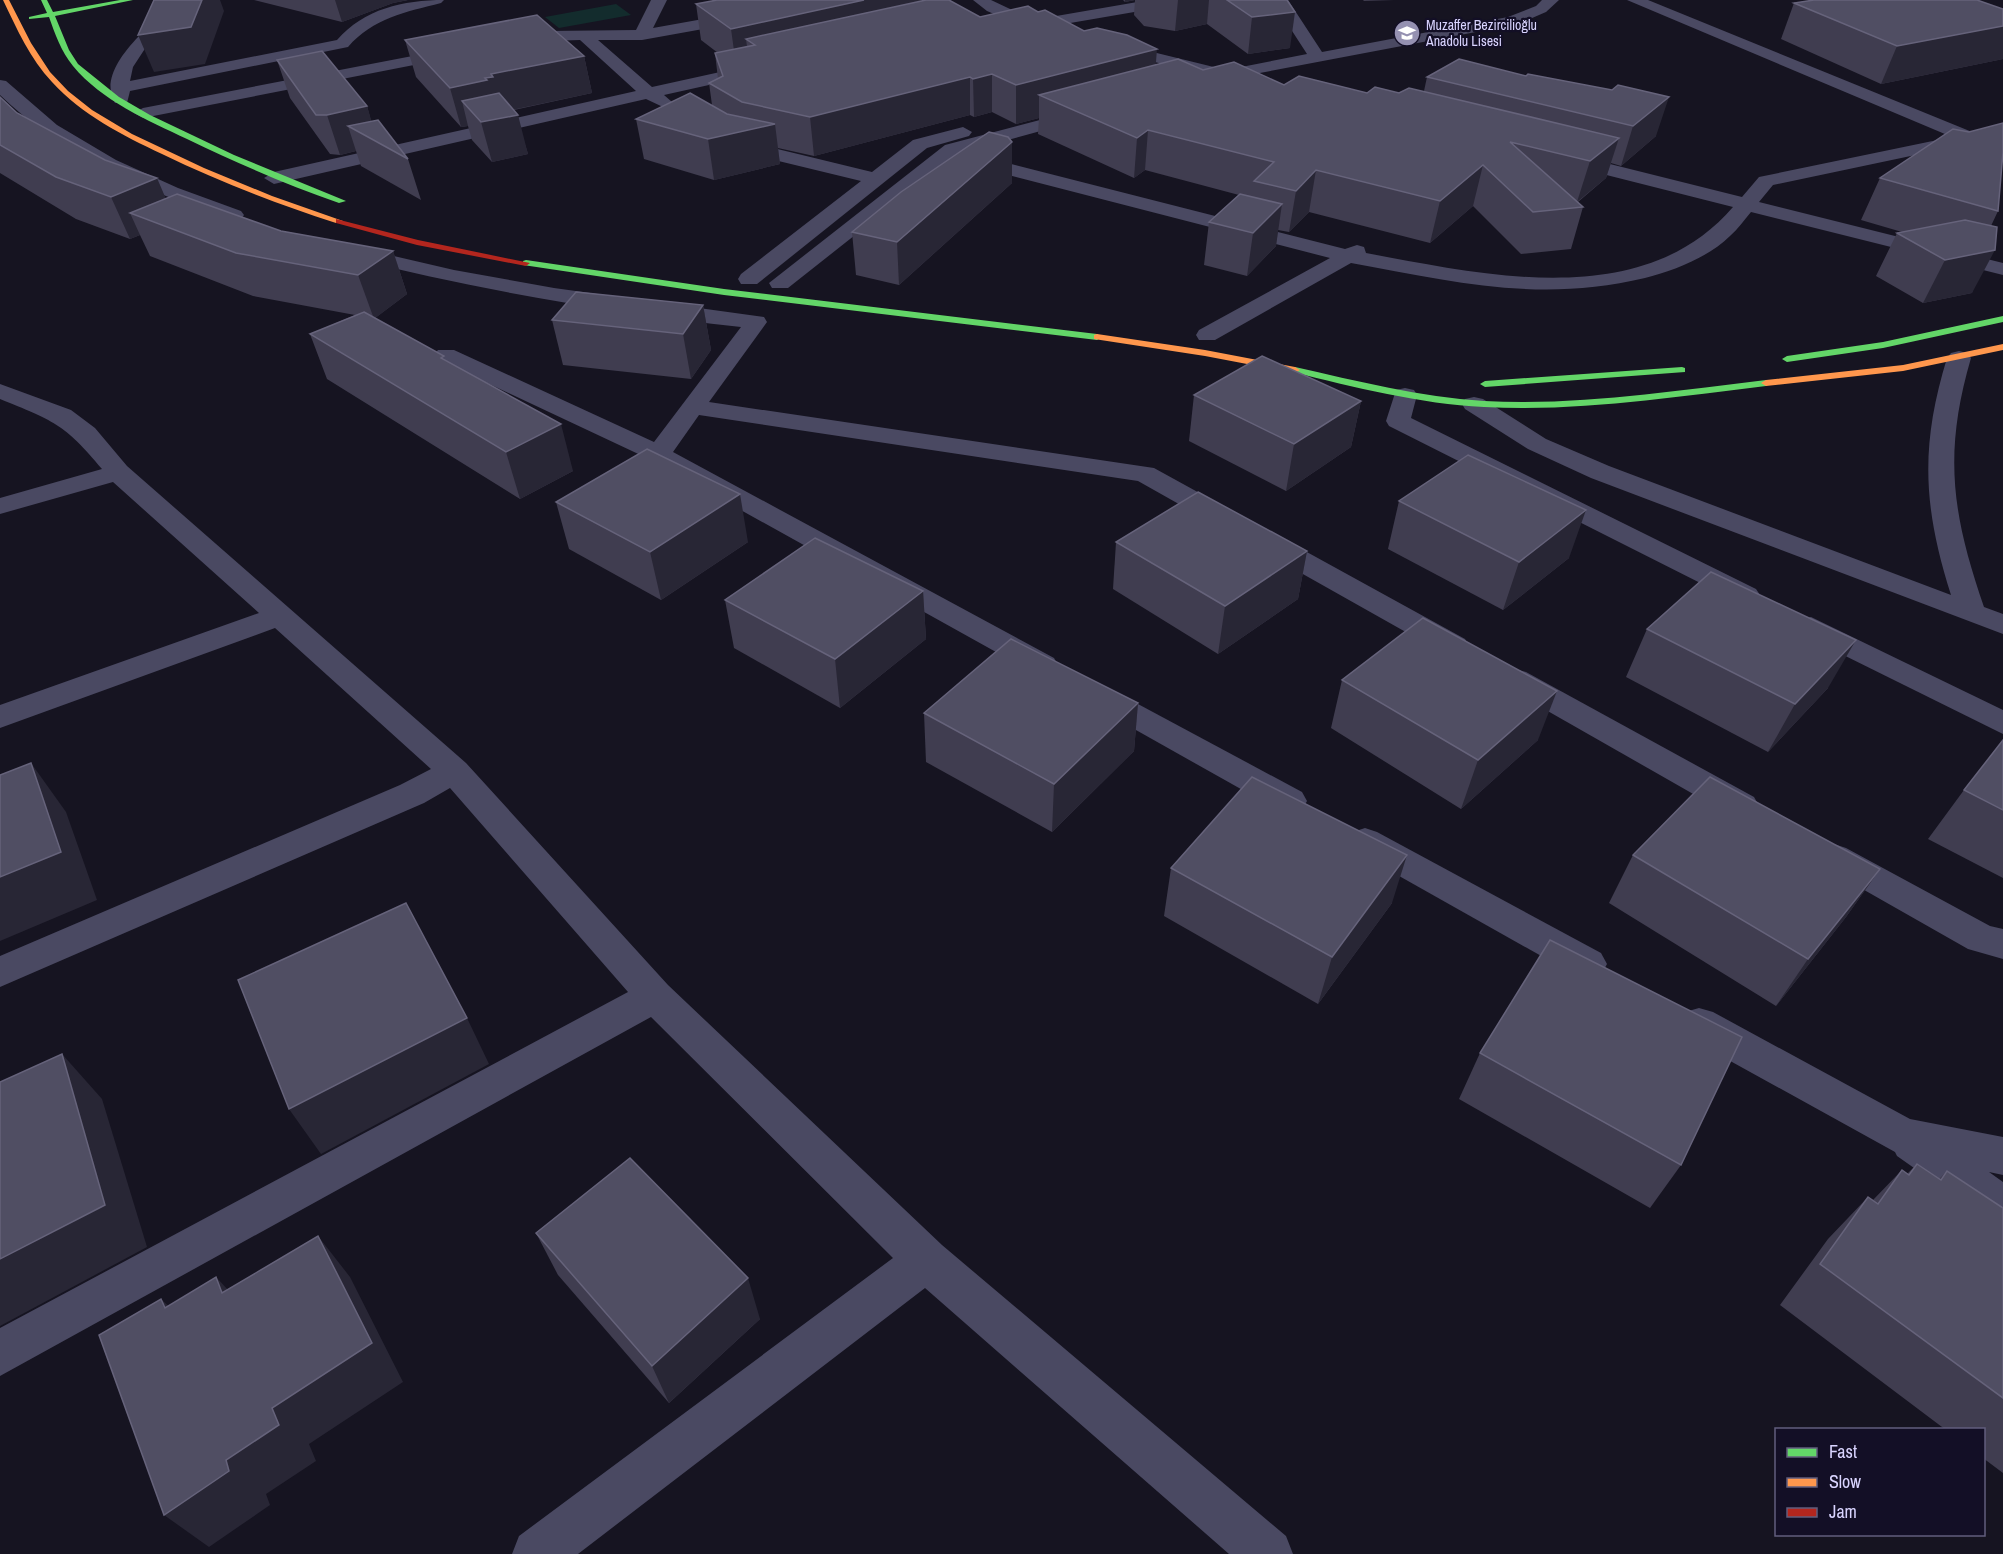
<svg xmlns="http://www.w3.org/2000/svg" width="2003" height="1554" viewBox="0 0 2003 1554" font-family="'Archivo Narrow',sans-serif">
<style>
.green{fill:#132c2d}
.lines{fill:none;stroke-linecap:round;stroke-linejoin:round}
.street{fill:#4a4962;fill-rule:evenodd}
.fast{fill:#63d668;fill-rule:evenodd}
.slow{fill:#ff974d;fill-rule:evenodd}
.jam{fill:#b3261e;fill-rule:evenodd}
.wall{fill:#403d50}
.shaded-wall{fill:#282635}
.building{fill:#504e63;stroke:#66637b;stroke-width:1.5}
.labels{text-anchor:middle;dominant-baseline:central;stroke-width:4.5;stroke-linejoin:round;paint-order:stroke}
.far-poi-label{font-size:14px;fill:#d9d4ff;stroke:#130f26;text-anchor:start}
</style>
<rect width="100%" height="100%" fill="#161421"/>
<polygon class="green" points="616,4 631,15 559,28 545,17"/>
<g class="lines">
<g class="street">
<path d="M184 0H202L148 44 133 67 130 81 337 40C364 9 403 0 444 0L441 3C406 12 373 18 348 47L130 91 127 103H115C93 68 158 16 184 0Z"/>
<polygon points="651,0 667,0 653,28 742,12 750,17 742,22 642,40 598,40 652,87 761,63 769,68 767,72 664,95 672,102 663,107 646,99 274,184 264,178 274,172 636,91 580,40 549,41 516,47 508,42 510,39 549,31 636,30"/>
<polygon points="973,0 991,0 1033,20 1149,0 1183,0 1175,5 1047,27 1047,32 1041,34 987,11"/>
<polygon points="1272,0 1288,0 1322,52 1508,17 1536,6 1542,0 1559,0 1546,12 1518,24 1249,75 1256,80 1248,85 1106,50 1104,47 1112,42 1226,70 1307,54"/>
<path d="M1627 0H1648L1977 134 1980 138 1977 142 1773 185 1759 202 2003 263V275L1751 212C1744 220 1738 229 1730 236 1709 257 1673 271 1645 278 1540 303 1454 282 1351 263L1215 340H1199L1196 335 1199 330 1330 258 950 160 788 288H772L769 283 945 145 1082 109 1088 110 1091 114 1088 118 964 152 1345 249 1357 245 1364 247 1366 253C1485 275 1643 312 1733 207L1559 163 1557 159 1559 155 1566 153 1742 197 1759 177 1952 137Z"/>
<polygon points="454,48 462,53 460,56 143,118 134,113 143,108"/>
<path d="M0 80 6 81 57 125 116 160 178 188 241 211 244 215 241 219C225 223 204 211 189 205 119 178 54 147 0 95Z"/>
<polygon points="963,127 972,132 969,136 927,148 757,284 741,284 738,279 741,274 861,181 729,149 727,145 729,141 736,139 872,172 913,140"/>
<path d="M355 247 454 270 554 288 764 317 767 322 709 402 1154 468 1465 639 1469 646 1465 653 1454 656 1443 653 1138 481 699 415 673 452 1054 658 1058 665 1054 672 1043 675 1032 672 649 459 438 360 434 355 438 350H454L654 442 741 327C608 312 477 290 348 257L345 253 348 249Z"/>
<path d="M1959 351 1967 353 1971 358C1943 454 1952 514 1984 607L2003 614V634L1591 478 1528 449 1465 409 1462 404 1465 399 1474 397 1483 399 1546 439 1609 466 1951 595C1923 507 1920 446 1947 358L1951 353Z"/>
<path d="M0 384 71 410 95 428 127 466 466 763 668 985 942 1245 1286 1536 1293 1554H1229L925 1288 578 1554H512L519 1536 893 1258 651 1017 0 1376V1328L628 992 450 788 424 803 0 987V956L400 785 431 769 275 628 0 728V705L259 613 113 482 0 514V498L102 469C65 424 52 420 0 399Z"/>
<polygon points="1405,388 1414,390 1417,395 1411,418 1756,589 1760,595 1756,601 1746,604 1736,601 1389,426 1386,421 1396,390"/>
<polygon points="1811,617 2003,710 2003,734 1801,634 1796,627 1801,620"/>
<polygon points="1515,669 1526,672 1754,797 1759,806 1754,815 1742,818 1730,815 1504,686 1500,679 1504,672"/>
<polygon points="1099,685 1110,689 1302,792 1307,801 1302,810 1290,813 1278,810 1088,703 1083,696 1088,689"/>
<polygon points="1365,828 1377,832 1601,953 1607,964 1601,975 1588,979 1575,975 1353,850 1348,841 1353,832"/>
<polygon points="1834,844 1846,848 1990,926 2003,929 2003,959 1968,949 1822,866 1817,857 1822,848"/>
<polygon points="1699,1008 1713,1012 1910,1119 2003,1137 2003,1175 1989,1172 2003,1182 2003,1226 1988,1220 1897,1156 1895,1152 1685,1036 1680,1024 1685,1012"/>
</g>
<g class="fast">
<path d="M41 0H47L53 12 120 0H133L55 16 69 50 78 64 119 97 150 115 234 155 346 201 339 203C287 185 237 163 187 139 147 120 102 101 73 66 61 51 55 34 49 17L29 19V17L47 13Z"/>
<polygon points="526,260 724,289 1097,334 1102,337 1097,340 724,295 523,265 523,261"/>
<polygon points="2003,316 2003,322 1883,348 1787,362 1782,359 1787,356 1883,342"/>
<path d="M1295 367C1357 381 1420 397 1484 401 1578 406 1672 391 1766 380L1771 383 1766 386C1673 397 1579 412 1484 407 1420 404 1354 387 1292 372V368Z"/>
<polygon points="1682,367 1685,368 1685,372 1485,387 1480,384 1485,381"/>
</g>
<g class="slow">
<path d="M3 0H9L31 43 50 72 68 91 92 110 132 134 204 168 272 196 343 221 336 223C276 204 218 181 162 154 122 135 82 115 52 82 30 59 17 29 3 0Z"/>
<polygon points="1097,334 1205,350 1295,367 1300,370 1295,373 1205,356 1094,339 1094,335"/>
<polygon points="2003,344 2003,350 1903,371 1766,386 1761,383 1766,380 1903,365"/>
</g>
<polygon class="jam" points="336,219 418,240 530,263 526,266 417,245 336,223"/>
</g>
<g class="wall">
<polygon points="254,0 408,0 393,3 342,22"/>
<polygon points="1123,0 1287,0 1290,48 1248,54 1207,24 1175,31 1144,26 1134,15 1135,0 1125,2"/>
<polygon points="1363,0 1394,0 1364,1"/>
<polygon points="1794,3 2003,9 2003,59 1881,84 1781,39"/>
<polygon points="696,4 980,17 1038,12 1084,31 1156,64 1203,70 1284,85 1367,93 1399,93 1424,91 1427,77 1526,76 1656,136 1621,166 1611,163 1606,178 1578,202 1583,207 1571,249 1521,254 1473,206 1430,243 1309,212 1289,232 1278,230 1276,246 1247,276 1204,265 1209,222 1239,195 1145,170 1134,178 1038,134 1039,118 1016,124 992,112 974,117 970,115 814,156 778,148 780,164 714,180 644,159 636,119 712,105 709,83 718,79 715,53 718,53 701,40"/>
<polygon points="405,40 584,56 592,93 514,110 528,154 492,162 472,140 468,126 461,127 416,77"/>
<polygon points="277,60 367,106 371,121 408,159 421,200 361,166 356,151 340,155 330,154 290,98"/>
<polygon points="0,97 17,113 166,199 281,231 393,251 407,294 375,318 446,360 573,471 520,499 327,379 310,334 355,315 253,296 150,256 140,235 130,239 76,219 0,173"/>
<polygon points="1012,142 1012,183 899,285 856,275 852,232"/>
<polygon points="1880,178 1998,211 1991,226 1972,293 1923,303 1876,276 1897,233 1902,232 1861,220"/>
<polygon points="703,305 711,350 691,379 563,365 552,320"/>
<polygon points="1194,395 1361,401 1351,447 1286,491 1189,441"/>
<polygon points="1399,501 1569,558 1503,610 1388,549"/>
<polygon points="556,502 748,542 661,600 569,549"/>
<polygon points="1116,542 1307,551 1298,599 1218,654 1113,589"/>
<polygon points="923,591 926,639 840,708 734,648 725,600"/>
<polygon points="1647,629 1828,688 1768,752 1626,677"/>
<polygon points="1342,680 1538,740 1461,809 1331,728"/>
<polygon points="1138,703 1134,751 1052,832 926,762 924,713"/>
<polygon points="2003,740 2003,878 1928,839 1964,790"/>
<polygon points="1633,855 1880,869 1846,917 1776,1006 1609,903"/>
<polygon points="1171,868 1392,903 1318,1004 1164,916"/>
<polygon points="1480,1053 1681,1165 1650,1208 1459,1099"/>
<polygon points="1917,1164 1939,1179 1947,1171 2003,1208 2003,1473 1983,1458 1983,1430 1946,1430 1780,1305 1828,1239 1868,1197 1873,1200 1902,1170 1907,1174"/>
<polygon points="536,1233 760,1319 669,1403 558,1275"/>
</g>
<g class="shaded-wall">
<polygon points="202,0 220,0 224,11 205,64 154,72 138,35"/>
<polygon points="335,0 408,0 393,3 342,22"/>
<polygon points="864,0 926,0 746,39 749,62 736,65 731,29"/>
<polygon points="1125,0 1135,0 1125,2"/>
<polygon points="1178,0 1209,0 1207,24 1175,31"/>
<polygon points="1295,12 1290,48 1248,54 1252,17"/>
<polygon points="2003,26 2003,59 1881,84 1897,46"/>
<polygon points="1157,49 1154,87 1039,95 1039,118 1016,124 1016,85"/>
<polygon points="584,56 592,93 502,112 518,115 528,154 492,162 481,122 462,101 468,126 461,127 450,88 485,78 491,74"/>
<polygon points="992,74 992,112 974,117 973,79"/>
<polygon points="970,77 970,115 814,156 810,117"/>
<polygon points="1669,97 1656,136 1621,166 1633,126"/>
<polygon points="367,106 378,143 348,126 356,151 340,155 327,115"/>
<polygon points="775,124 780,164 714,180 708,139"/>
<polygon points="1148,130 1145,170 1134,178 1137,138"/>
<polygon points="1619,138 1606,178 1577,202 1590,161"/>
<polygon points="1012,142 1012,183 899,285 897,242"/>
<polygon points="1483,165 1473,206 1430,243 1440,201"/>
<polygon points="1316,170 1309,212 1289,232 1296,191"/>
<polygon points="157,178 175,220 130,213 140,235 130,239 111,197"/>
<polygon points="1282,204 1276,246 1247,276 1253,233"/>
<polygon points="1995,250 1972,293 1923,303 1945,260"/>
<polygon points="393,251 407,294 374,319 358,275"/>
<polygon points="703,305 711,350 691,379 683,334"/>
<polygon points="1361,401 1351,447 1286,491 1294,444"/>
<polygon points="561,424 573,471 520,499 506,452"/>
<polygon points="740,494 748,542 661,600 650,552"/>
<polygon points="1586,510 1569,558 1503,610 1519,562"/>
<polygon points="1307,551 1298,599 1218,654 1225,606"/>
<polygon points="923,591 926,639 840,708 835,659"/>
<polygon points="1856,640 1828,688 1768,752 1795,704"/>
<polygon points="1557,691 1538,740 1461,809 1478,760"/>
<polygon points="1138,703 1134,751 1052,832 1054,784"/>
<polygon points="31,763 66,812 97,900 0,941 0,877"/>
<polygon points="1407,855 1392,903 1318,1004 1332,957"/>
<polygon points="1880,869 1846,917 1776,1006 1808,959"/>
<polygon points="467,1018 489,1064 321,1154 289,1109"/>
<polygon points="62,1054 102,1099 147,1247 0,1326 0,1259"/>
<polygon points="318,1236 350,1277 403,1382 309,1444 316,1461 266,1494 270,1505 209,1547 164,1515 272,1408"/>
<polygon points="216,1277 254,1318 222,1293"/>
<polygon points="748,1278 760,1319 669,1403 652,1366"/>
<polygon points="161,1299 202,1338 165,1308"/>
</g>
<g class="building">
<polygon points="154,0 202,0 191,27 138,35"/>
<polygon points="717,0 864,0 731,29 696,4"/>
<polygon points="926,0 949,0 980,17 1028,6 1038,12 1045,10 1084,31 1097,28 1127,35 1157,49 1016,85 992,74 973,79 970,77 810,117 742,102 709,83 723,76 715,53 755,45 746,39"/>
<polygon points="1227,0 1287,0 1295,12 1252,17"/>
<polygon points="1814,0 1977,0 2003,9 2003,26 1897,46 1794,3"/>
<polygon points="537,15 584,56 491,74 493,77 485,78 487,80 450,88 405,40"/>
<polygon points="322,51 367,106 327,115 316,115 277,60"/>
<polygon points="1178,59 1203,70 1234,62 1284,85 1299,76 1367,93 1375,87 1399,93 1409,88 1619,138 1590,161 1510,142 1583,207 1533,212 1483,165 1440,201 1316,170 1296,191 1254,181 1274,162 1148,130 1137,138 1039,95"/>
<polygon points="1459,59 1526,76 1528,74 1612,90 1618,85 1669,97 1633,126 1427,77"/>
<polygon points="499,93 518,115 481,122 462,101"/>
<polygon points="690,93 727,114 775,124 708,139 636,119"/>
<polygon points="0,97 17,113 105,160 157,178 111,197 56,177 0,145"/>
<polygon points="378,120 408,159 348,126"/>
<polygon points="2003,123 2003,152 1998,211 1880,178 1953,129 1969,132"/>
<polygon points="989,132 1008,137 1012,142 897,242 852,232 901,192"/>
<polygon points="177,194 281,231 393,251 358,275 236,253 130,213"/>
<polygon points="1240,194 1282,204 1253,233 1209,222"/>
<polygon points="1965,220 1997,227 1995,250 1945,260 1897,233"/>
<polygon points="576,292 703,305 683,334 552,320"/>
<polygon points="364,312 444,356 441,358 561,424 506,452 310,334"/>
<polygon points="1262,356 1361,401 1294,444 1194,395"/>
<polygon points="647,449 740,494 650,552 556,502"/>
<polygon points="1468,455 1586,510 1519,562 1399,501"/>
<polygon points="1198,492 1307,551 1225,606 1116,542"/>
<polygon points="815,538 923,591 835,659 725,600"/>
<polygon points="1711,572 1856,640 1795,704 1647,629"/>
<polygon points="1423,618 1557,691 1478,760 1342,680"/>
<polygon points="1011,639 1138,703 1054,784 924,713"/>
<polygon points="2003,740 2003,810 1964,790"/>
<polygon points="31,763 61,852 0,877 0,775"/>
<polygon points="1252,777 1407,855 1332,957 1171,868"/>
<polygon points="1710,777 1880,869 1808,959 1633,855"/>
<polygon points="406,903 467,1018 289,1109 238,980"/>
<polygon points="1550,940 1742,1037 1681,1165 1480,1053"/>
<polygon points="62,1054 105,1205 0,1259 0,1082"/>
<polygon points="630,1158 748,1278 652,1366 536,1233"/>
<polygon points="1917,1164 1941,1180 1947,1171 2003,1208 2003,1398 1820,1264 1868,1197 1878,1204 1902,1170 1909,1175"/>
<polygon points="318,1236 372,1343 272,1408 279,1425 226,1460 229,1471 164,1515 99,1335 161,1299 165,1308 216,1277 222,1293"/>
</g>
<defs>
<symbol id="school-disc" viewBox="-11 -11 22 22"><circle r="9.5" fill="#9591b1" stroke="#130f26"/><path d="M0-5L7-2L0 1L-7-2ZM-4 1L0 2.5L4 1V4Q0 6-4 4Z" fill="#fff"/></symbol>
</defs>
<g fill-rule="evenodd">
<use href="#school-disc" x="1392" y="18" width="30" height="30"/>
</g>
<g class="labels">
<g class="far-poi-label">
<text x="1426" y="25">Muzaffer Bezircilioğlu<tspan x="1426" dy="16">Anadolu Lisesi</tspan></text>
</g>
</g>
<rect x="1775" y="1428" width="210" height="108" fill="#130f26" stroke="#625e7d" stroke-width="1.5"/>
<rect x="1787" y="1448" width="30" height="9" fill="#63d668" stroke="#625e7d" stroke-width="1.5"/>
<text x="1829" y="1458" font-size="18" fill="#d9d4ff">Fast</text>
<rect x="1787" y="1478" width="30" height="9" fill="#ff974d" stroke="#625e7d" stroke-width="1.5"/>
<text x="1829" y="1488" font-size="18" fill="#d9d4ff">Slow</text>
<rect x="1787" y="1508" width="30" height="9" fill="#b3261e" stroke="#625e7d" stroke-width="1.5"/>
<text x="1829" y="1518" font-size="18" fill="#d9d4ff">Jam</text>
</svg>
